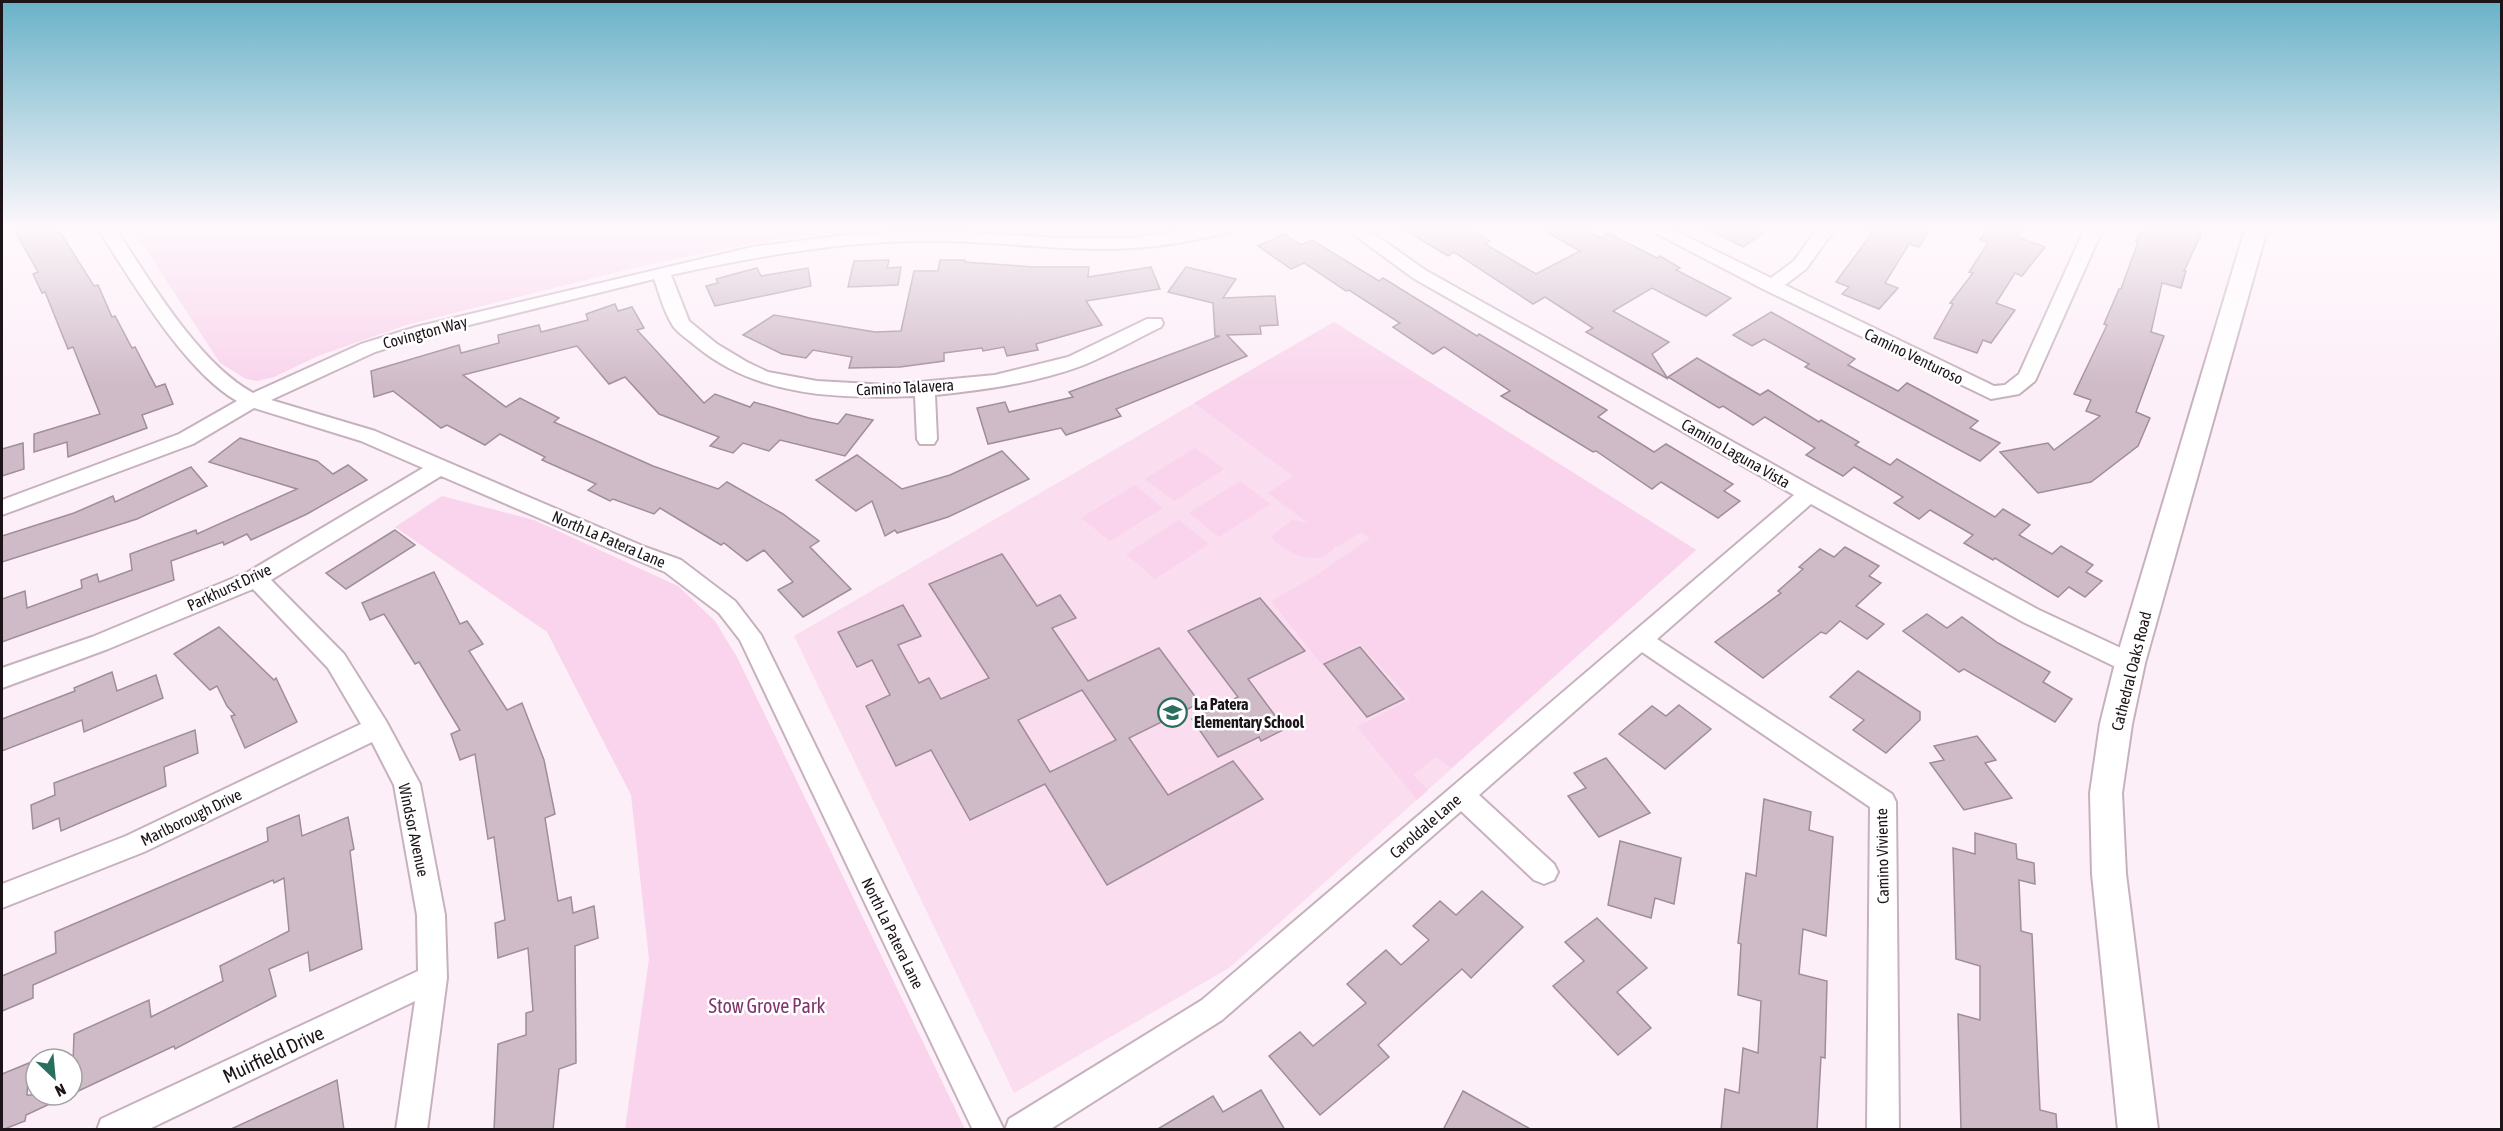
<svg xmlns="http://www.w3.org/2000/svg" width="2503" height="1131" viewBox="0 0 2503 1131" font-family="'Asap Condensed',sans-serif">
<style>
.built{fill:#fbddf0}
.green{fill:#f9d4ec}
.building{fill:#cfbac8;stroke:#a18c9a;stroke-width:1.5;fill-rule:evenodd}
.lines{fill:none;stroke-linecap:round;stroke-linejoin:round}
.minor-casing{stroke:#c7b1bf;stroke-width:4}
.major-casing{stroke:#c7b1bf;stroke-width:4}
.minor{fill:#fff;fill-rule:evenodd}
.major{fill:#fff;fill-rule:evenodd}
.labels{text-anchor:middle;dominant-baseline:central;stroke-width:5;stroke-linejoin:round;paint-order:stroke}
.street-label{font-size:16px;fill:#1c1419;stroke:#fff}
.poi-label{font-size:16px;font-weight:bold;fill:#1c1419;stroke:#fff;text-anchor:start}
.near-park-label{font-size:20px;fill:#81346d;stroke:#fff}
.near-street-label{font-size:20px;fill:#1c1419;stroke:#fff}
</style>
<rect width="100%" height="100%" fill="#fdeff8"/>
<polygon class="built" points="1334,322 1696,550 1229,968 1014,1093 794,636"/>
<g class="green">
<polygon points="127,226 1169,226 1095,233 959,228 859,229 754,243 642,266 406,325 318,356 274,377 257,381 246,379 220,363 143,245"/>
<path d="M1334 322 1696 550 1451 768 1436 757 1413 775 1428 790 1417 800 1357 727 1410 699 1360 644 1322 665 1271 601 1317 575 1370 538 1361 532 1338 547 1336 545C1320 570 1290 554 1273 540L1272 536 1292 520 1308 523 1268 493 1293 476 1194 403Z"/>
<polygon points="1195,448 1224,469 1174,501 1145,479"/>
<polygon points="1240,481 1270,504 1219,537 1189,513"/>
<polygon points="1135,485 1163,508 1110,541 1081,518"/>
<polygon points="442,496 534,520 678,586 715,621 737,657 965,1129 625,1129 649,959 631,795 547,632 395,527"/>
<polygon points="1179,520 1209,544 1155,579 1126,554"/>
</g>
<g class="building">
<polygon points="12,226 50,226 55,234 60,232 94,286 98,285 112,317 115,316 132,348 135,347 156,387 165,384 173,404 142,415 147,428 68,457 67,442 34,452 34,434 100,414 73,347 68,349 45,292 42,293 33,274 38,272"/>
<polygon points="1398,226 1464,226 1490,241 1485,244 1536,274 1580,251 1536,226 1579,226 1601,238 1608,233 1657,258 1660,256 1680,268 1676,270 1731,298 1706,316 1652,288 1613,311 1669,342 1652,354 1668,379 1586,332 1593,328 1545,297 1533,304 1454,252 1448,256"/>
<polygon points="1702,226 1747,226 1762,234 1743,247"/>
<polygon points="1866,226 1932,226 1919,247 1909,244 1885,283 1898,288 1879,309 1842,294 1849,287 1836,282 1872,233 1865,230"/>
<polygon points="1991,226 2005,226 2021,232 2017,237 2045,247 2022,276 2015,273 1996,303 2015,310 1991,343 1983,340 1977,353 1934,338 1953,304 1950,303 1973,273 1969,272 1988,243 1980,239"/>
<polygon points="2144,226 2202,226 2200,237 2184,271 2186,271 2181,288 2162,283 2151,332 2164,336 2136,412 2150,418 2138,446 2091,482 2038,493 2000,452 2048,443 2054,450 2100,416 2086,411 2091,400 2074,394 2107,325 2104,324 2119,289 2121,289 2138,242 2136,241"/>
<polygon points="1284,234 1301,245 1312,240 1379,281 1383,278 1477,336 1479,334 1607,410 1598,417 1654,452 1666,444 1733,484 1724,491 1740,501 1718,518 1661,482 1652,489 1596,451 1593,452 1501,396 1510,391 1444,347 1433,354 1393,327 1400,323 1349,290 1346,291 1304,263 1291,269 1258,246"/>
<polygon points="889,260 887,268 901,267 898,285 848,287 854,261"/>
<polygon points="940,260 965,260 965,262 1034,267 1089,267 1088,277 1151,267 1160,289 1086,301 1102,325 1036,344 1038,350 1007,356 1004,347 983,351 982,348 944,353 944,361 900,367 849,368 852,357 813,350 806,358 782,354 743,335 774,315 875,332 901,331 914,271 938,271"/>
<polygon points="1186,267 1236,279 1223,298 1275,296 1278,325 1260,326 1261,334 1227,335 1247,356 1116,409 1121,416 1066,435 1061,428 988,444 977,408 1005,402 1009,412 1073,397 1069,392 1220,336 1215,336 1213,303 1168,292"/>
<polygon points="757,268 761,276 808,268 811,286 715,306 706,286 718,283 716,279"/>
<polygon points="615,304 618,311 632,307 644,328 637,330 704,403 715,394 750,407 754,402 809,418 838,424 846,414 873,420 845,456 780,440 769,451 743,443 733,453 710,446 719,437 659,414 625,377 609,384 577,346 463,375 506,407 520,398 559,418 554,422 653,466 718,489 727,482 783,514 819,541 810,547 851,589 803,617 778,590 793,582 764,550 747,561 724,543 721,545 660,508 654,514 613,499 610,501 588,490 596,484 542,460 545,457 500,434 485,445 447,425 441,428 393,391 374,397 371,371 459,345 461,353 499,343 498,335 539,325 541,332 588,320 586,314"/>
<polygon points="1771,312 1855,359 1848,365 1898,391 1907,383 1978,421 1970,428 2000,443 1980,461 1805,367 1809,364 1764,339 1752,346 1733,335"/>
<polygon points="1697,358 1760,395 1768,390 1819,422 1821,420 1859,442 1855,445 1890,465 1897,459 1995,517 2003,509 2030,525 2019,535 2052,554 2061,546 2093,565 2086,572 2102,581 2085,597 2069,587 2058,597 1995,558 1993,560 1964,543 1973,535 1930,510 1919,519 1894,503 1903,497 1854,467 1843,476 1806,455 1815,448 1765,417 1753,425 1723,406 1719,408 1668,377"/>
<polygon points="240,438 317,461 333,474 348,465 367,480 307,514 251,540 247,534 224,545 223,542 171,561 174,580 2,642 2,599 25,591 27,608 82,588 81,580 97,574 99,582 132,570 130,554 196,530 197,534 297,489 209,462"/>
<polygon points="23,443 24,469 2,476 2,449"/>
<polygon points="1002,451 1029,479 948,517 897,533 895,530 885,536 872,501 856,511 816,480 857,455 902,489 950,475"/>
<polygon points="191,467 207,486 137,519 2,562 2,536 74,513 113,496 115,502"/>
<polygon points="395,530 415,545 346,589 326,573"/>
<polygon points="1845,547 1879,566 1869,576 1881,583 1856,606 1884,624 1867,639 1840,621 1826,634 1821,632 1763,678 1715,642 1781,593 1778,591 1803,569 1799,567 1820,549 1834,557"/>
<path d="M1002 554 1037 606 1060 595 1076 618 1052 628 1088 681 1159 648 1200 703 1129 738 1168 795 1233 761 1263 799 1107 885 1045 784 970 820 931 750 896 766 866 706 890 695 872 660 857 667 838 632 903 605 921 636 898 645 919 683 929 678 941 699 989 678 929 584ZM1082 690 1116 740 1050 772 1018 720Z"/>
<polygon points="434,572 460,624 467,621 483,644 469,651 507,710 522,703 544,760 555,814 545,818 558,901 571,897 573,913 594,906 598,938 575,946 576,1063 559,1069 553,1130 494,1130 498,1044 526,1035 526,1013 533,1011 528,948 498,958 495,923 505,920 494,837 488,839 475,754 460,760 451,734 460,730 419,662 415,664 384,614 370,620 362,603"/>
<polygon points="1260,598 1305,651 1248,679 1285,729 1261,741 1259,737 1218,757 1192,719 1238,697 1188,631"/>
<polygon points="1927,614 1947,628 1962,617 1998,643 2050,672 2043,682 2072,699 2055,722 1964,669 1959,672 1903,631"/>
<polygon points="219,627 274,680 276,678 297,722 245,748 231,716 235,715 227,706 217,686 210,690 174,654"/>
<polygon points="1360,647 1404,699 1367,717 1324,664"/>
<polygon points="1858,671 1920,712 1920,720 1886,753 1853,730 1864,720 1830,697"/>
<polygon points="112,672 117,691 156,675 163,698 84,732 82,720 2,751 2,719 75,691 74,688"/>
<polygon points="1679,705 1711,729 1665,769 1619,734 1652,706 1666,716"/>
<polygon points="195,730 198,753 164,767 166,786 61,831 59,818 33,829 31,805 55,795 54,783"/>
<polygon points="1977,736 1996,760 1985,763 2012,798 1964,810 1930,763 1944,760 1934,746"/>
<polygon points="1606,758 1650,813 1599,837 1568,796 1586,788 1574,773"/>
<polygon points="1764,799 1811,812 1809,830 1833,837 1826,936 1803,929 1799,974 1827,981 1825,1058 1821,1057 1817,1130 1721,1130 1725,1089 1739,1093 1743,1048 1758,1053 1761,1001 1738,995 1741,944 1738,943 1746,873 1756,876"/>
<polygon points="299,815 302,836 348,817 354,849 350,851 362,949 310,971 308,952 269,969 276,996 175,1049 174,1046 72,1094 74,1034 149,1000 151,1017 223,981 220,966 289,931 284,878 274,883 273,880 33,985 33,998 2,1011 2,976 56,953 55,932 268,841 267,828"/>
<polygon points="1975,833 2016,844 2017,859 2034,863 2035,884 2019,880 2021,931 2032,934 2040,1110 2056,1114 2057,1130 1961,1130 1958,1014 1980,1020 1980,966 1956,959 1953,848 1975,854"/>
<polygon points="1620,841 1681,858 1674,904 1655,898 1651,918 1608,905"/>
<polygon points="1482,891 1523,927 1471,978 1462,969 1378,1045 1389,1057 1320,1115 1269,1056 1300,1032 1313,1046 1366,1003 1347,984 1386,950 1401,965 1429,940 1413,926 1440,901 1456,915"/>
<polygon points="1597,918 1647,968 1617,992 1651,1028 1618,1055 1553,986 1584,961 1565,942"/>
<polygon points="29,1063 27,1095 69,1095 26,1115 25,1121 2,1130 2,1074"/>
<polygon points="337,1080 344,1130 229,1130"/>
<polygon points="1261,1090 1285,1130 1156,1130 1213,1096 1223,1112"/>
<polygon points="1463,1091 1532,1130 1443,1130"/>
</g>
<g class="lines">
<defs>
<g id="minor">
<path d="M96 226H114C149 279 197 362 253 393L361 344 416 327 752 247 862 233 946 231 1060 238H1132L1208 226H1243L1240 230C1205 238 1169 246 1133 248 1070 252 1008 242 946 241 853 239 762 255 671 275L689 321 717 344 747 362 768 372 817 381 888 385 995 375 1068 357 1147 319H1161L1163 323 1161 327C1134 340 1109 355 1081 366 1035 383 984 390 935 395L937 439 934 444H920L917 439 915 396C840 399 758 397 697 347 689 340 680 335 673 326 664 312 660 295 654 279L429 335 375 352 271 400 375 431 645 547 681 560 735 601 761 635 1004 1130H973L740 640 719 613 665 572 441 476 271 580 344 654 386 721 420 784 445 915 447 978 427 1130H396L415 1001 147 1130H97L101 1119 418 971 417 915 394 785 372 742 144 852 2 908V884L126 836 361 724 328 668 253 589 108 649 2 688V668L92 637 248 572 423 468 361 441 254 408 193 444 2 515V500L179 434 237 401C184 371 130 278 96 226Z"/>
<polygon points="1342,226 1363,226 1425,270 1817,489 2039,610 2138,656 2142,663 2138,670 2130,672 2122,670 2023,622 1811,504 1657,639 1892,794 1896,802 1899,1130 1867,1130 1870,807 1642,652 1479,795 1554,864 1558,872 1554,880 1544,884 1534,880 1461,811 1222,1020 1049,1130 1005,1130 1009,1119 1202,1000 1794,495 1413,278"/>
<polygon points="1642,226 1665,226 1771,278 1794,261 1819,226 1837,226 1806,269 1785,285 1994,386 2005,385 2019,374 2086,226 2104,226 2035,381 2019,394 1991,399 1765,290"/>
</g>
<polygon id="major" points="2246,226 2268,226 2145,663 2132,724 2122,793 2126,874 2158,1130 2118,1130 2092,874 2090,793 2100,724 2115,663"/>
</defs>
<use href="#minor" class="minor-casing"/>
<use href="#major" class="major-casing"/>
<use href="#minor" class="minor"/>
<use href="#major" class="major"/>
</g>
<linearGradient id="sky" x2="0" y2="1"><stop stop-color="#69b2c8"/><stop offset="0.59" stop-color="#fef8fc"/><stop offset="1" stop-color="#fef8fc" stop-opacity="0"/></linearGradient>
<rect width="2503" height="385" fill="url(#sky)"/>
<defs>
<symbol id="school-ring" viewBox="-11 -11 22 22"><circle r="9.5" fill="#fff" stroke="#2a6e5f" stroke-width="1.5"/><path d="M0-5L7-2L0 1L-7-2ZM-4 1L0 2.5L4 1V4Q0 6-4 4Z" fill="#2a6e5f"/></symbol>
</defs>
<g fill-rule="evenodd">
<use href="#school-ring" x="1156" y="696" width="33" height="33"/>
</g>
<g class="labels">
<g class="street-label">
<text transform="translate(425 332) rotate(-15)">Covington Way</text>
<text transform="translate(1914 356) rotate(26)">Camino Venturoso</text>
<text transform="translate(905 387) rotate(-3)">Camino Talavera</text>
<text transform="translate(1736 453) rotate(30)">Camino Laguna Vista</text>
<text transform="translate(609 539) rotate(23)">North La Patera Lane</text>
<text transform="translate(229 587) rotate(-25)">Parkhurst Drive</text>
<text transform="translate(2131 671) rotate(-76)">Cathedral Oaks Road</text>
<text transform="translate(191 817) rotate(-26)">Marlborough Drive</text>
<text transform="translate(1425 826) rotate(-41)">Caroldale Lane</text>
<text transform="translate(414 830) rotate(78)">Windsor Avenue</text>
<text transform="translate(1882 856) rotate(-91)">Camino Viviente</text>
<text transform="translate(893 933) rotate(64)">North La Patera Lane</text>
</g>
<g class="poi-label">
<text x="1194" y="704">La Patera<tspan x="1194" dy="18">Elementary School</tspan></text>
</g>
<g class="near-park-label">
<text x="767" y="1005">Stow Grove Park</text>
</g>
<g class="near-street-label">
<text transform="translate(273 1054) rotate(-25)">Muirfield Drive</text>
</g>
</g>
<rect width="2503" height="1131" fill="none" stroke="#1c1419" stroke-width="6"/>
<g transform="translate(54 1077) rotate(154)"><circle r="28" fill="#ffffff" stroke="#a4a1a3" stroke-width="1.5"/>
<path d="M0-4.5L10 22L0 15L-10 22Z" fill="#2a6e5f"/>
<text y="-9" font-size="16" font-weight="bold" text-anchor="middle" fill="#1c1419">N</text>
</g>
</svg>
